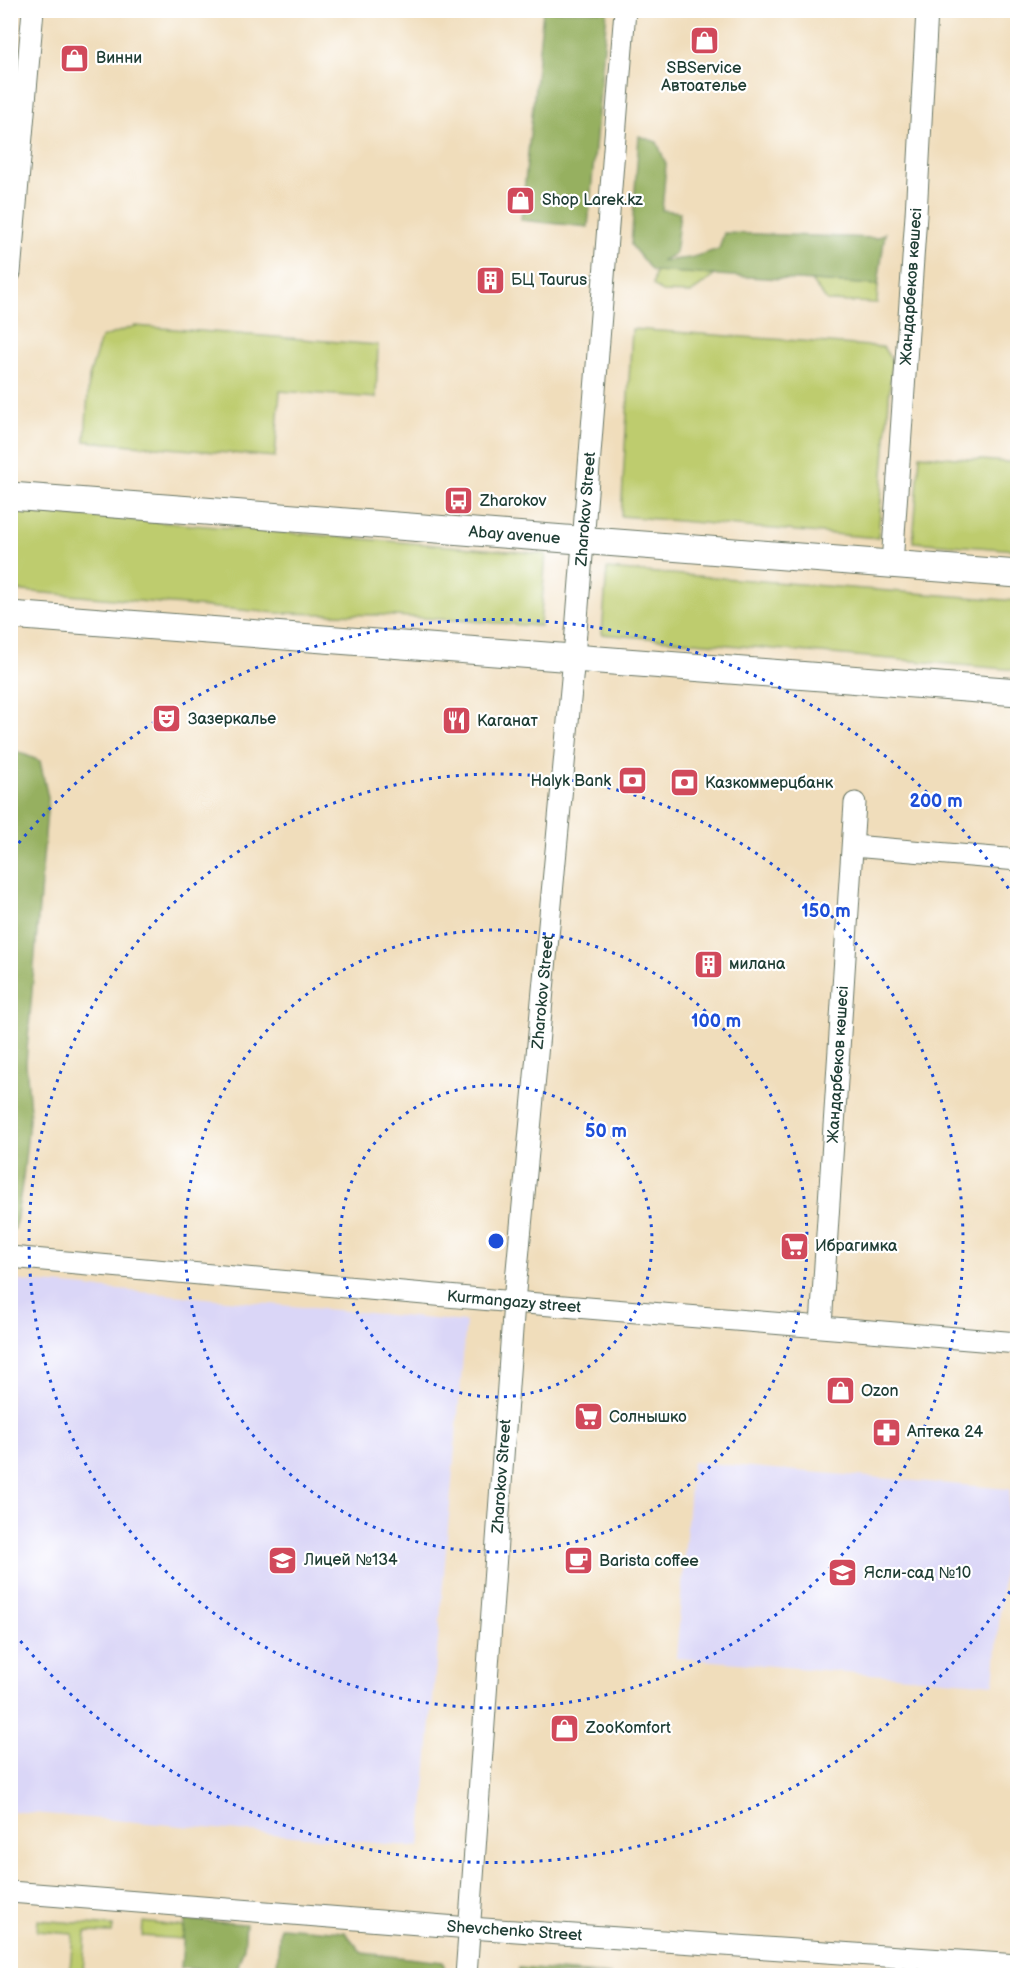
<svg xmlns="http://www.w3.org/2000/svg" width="1028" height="1986" viewBox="0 0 1028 1986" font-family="'Balsamiq Sans',sans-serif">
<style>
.built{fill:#dad6f7}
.green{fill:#becc6e;stroke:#6e8451;stroke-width:1.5}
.forest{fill:#96b061;stroke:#5a764a;stroke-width:1.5}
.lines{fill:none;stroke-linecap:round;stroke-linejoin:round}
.minor-casing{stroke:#687563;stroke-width:23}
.major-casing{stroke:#687563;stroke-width:29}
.minor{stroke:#fff;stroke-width:21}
.major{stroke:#fff;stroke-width:27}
.ring{fill:none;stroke:#1d4ed8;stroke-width:3;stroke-dasharray:3 6}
.labels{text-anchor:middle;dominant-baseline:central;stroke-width:4.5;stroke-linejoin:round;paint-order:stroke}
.poi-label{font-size:16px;fill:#1f3d34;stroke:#fff;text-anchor:start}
.street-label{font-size:16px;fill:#1f3d34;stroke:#fff}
.centre{fill:#1d4ed8;stroke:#fff;stroke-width:3}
.ring-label{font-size:18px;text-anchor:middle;font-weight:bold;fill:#1d4ed8;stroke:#fff;stroke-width:4.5;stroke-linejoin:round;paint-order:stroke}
</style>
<rect width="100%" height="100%" fill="#fff"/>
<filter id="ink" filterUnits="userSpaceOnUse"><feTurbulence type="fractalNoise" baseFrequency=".0167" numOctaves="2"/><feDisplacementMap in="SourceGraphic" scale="12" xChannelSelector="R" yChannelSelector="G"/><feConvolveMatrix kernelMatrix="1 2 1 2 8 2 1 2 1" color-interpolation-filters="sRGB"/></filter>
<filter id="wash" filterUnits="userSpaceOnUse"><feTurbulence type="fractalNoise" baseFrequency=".008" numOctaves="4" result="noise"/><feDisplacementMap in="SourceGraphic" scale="24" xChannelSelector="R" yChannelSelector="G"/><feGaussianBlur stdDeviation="1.35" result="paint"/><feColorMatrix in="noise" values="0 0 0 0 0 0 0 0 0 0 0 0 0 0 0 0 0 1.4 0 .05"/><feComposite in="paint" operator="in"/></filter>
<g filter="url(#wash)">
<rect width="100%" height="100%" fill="#f0ddbb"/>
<g class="built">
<polygon points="10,1280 466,1322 420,1847 11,1811"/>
<polygon points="692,1462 1010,1489 994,1684 676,1658"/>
</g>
<g class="green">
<polygon points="655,271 715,275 691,293 662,292 653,285"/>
<polygon points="811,281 878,285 877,303 827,301"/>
<polygon points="135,326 378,345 376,398 280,391 275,457 85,441 89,377 101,338"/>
<polygon points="632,329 883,347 892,361 878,538 621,516"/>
<polygon points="920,455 1017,463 1017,550 913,542"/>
<polygon points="11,510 546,554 540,626 380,615 277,613 11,590"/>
<polygon points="607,569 1017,601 1017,670 602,634"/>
<polygon points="38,1920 113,1926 112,1933 86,1932 83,1971 70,1969 73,1934 37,1931"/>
<polygon points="143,1922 184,1927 182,1939 142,1936"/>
</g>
<g class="forest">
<polygon points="543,11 607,11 588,227 521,220"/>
<polygon points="639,136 657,142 666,164 662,210 680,212 675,254 661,261 690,258 719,249 724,233 877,238 885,233 878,285 652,271 631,245"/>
<polygon points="11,749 40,761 48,798 26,1063 30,1111 23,1178 15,1229 10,1229"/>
<polygon points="185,1920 246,1924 244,1947 236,1972 181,1968"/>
<polygon points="280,1927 345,1932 362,1953 443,1962 446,1975 355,1976 277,1966"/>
<polygon points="519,1968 611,1975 518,1975"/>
</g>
</g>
<g filter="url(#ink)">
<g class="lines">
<defs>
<g id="minor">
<polyline points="10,273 33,10"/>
<path id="s1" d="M892 564 916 215 927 10"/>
<polyline points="853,846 1018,860"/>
<path id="s2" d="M10 1257 514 1302 1018 1343"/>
<path id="s3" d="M821 1326 855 803"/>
<path id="s4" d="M10 1892 470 1928 1018 1965"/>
<path id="s5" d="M466 1976 514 1302 574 657 625 10"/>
</g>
<g id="major">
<path id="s6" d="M10 496 1018 574"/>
<polyline points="10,615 1018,692"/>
</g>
</defs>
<use href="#minor" class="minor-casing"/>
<use href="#major" class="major-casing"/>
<use href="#minor" class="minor"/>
<use href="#major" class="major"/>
</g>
</g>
<g class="ring">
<circle cx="496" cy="1241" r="156"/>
<circle cx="496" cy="1241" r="311"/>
<circle cx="496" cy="1241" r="467"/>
<path d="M1015 1584A622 622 0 0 1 13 1632M13 850A622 622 0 0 1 1015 898"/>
</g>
<defs>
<symbol id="shop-square" viewBox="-11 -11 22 22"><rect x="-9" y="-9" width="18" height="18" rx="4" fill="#d1495b" stroke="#fff"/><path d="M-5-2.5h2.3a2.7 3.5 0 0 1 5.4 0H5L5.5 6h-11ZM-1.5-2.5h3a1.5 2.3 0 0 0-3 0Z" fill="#fff"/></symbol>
<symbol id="building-square" viewBox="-11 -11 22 22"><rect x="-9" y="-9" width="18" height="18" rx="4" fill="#d1495b" stroke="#fff"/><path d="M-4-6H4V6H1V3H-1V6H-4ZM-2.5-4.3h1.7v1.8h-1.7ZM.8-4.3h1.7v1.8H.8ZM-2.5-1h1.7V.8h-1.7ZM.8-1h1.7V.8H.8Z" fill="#fff"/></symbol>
<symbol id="bus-square" viewBox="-11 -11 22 22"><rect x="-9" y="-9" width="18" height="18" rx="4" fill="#d1495b" stroke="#fff"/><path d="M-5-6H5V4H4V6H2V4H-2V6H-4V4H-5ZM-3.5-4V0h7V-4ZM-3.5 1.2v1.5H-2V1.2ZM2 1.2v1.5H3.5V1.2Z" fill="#fff"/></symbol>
<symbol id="theatre-square" viewBox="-11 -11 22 22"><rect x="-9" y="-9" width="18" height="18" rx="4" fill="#d1495b" stroke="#fff"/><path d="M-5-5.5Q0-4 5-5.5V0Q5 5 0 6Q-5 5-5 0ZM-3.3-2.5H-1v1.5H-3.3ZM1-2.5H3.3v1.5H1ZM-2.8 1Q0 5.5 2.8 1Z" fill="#fff"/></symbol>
<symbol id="restaurant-square" viewBox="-11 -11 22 22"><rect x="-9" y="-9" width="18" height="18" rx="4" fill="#d1495b" stroke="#fff"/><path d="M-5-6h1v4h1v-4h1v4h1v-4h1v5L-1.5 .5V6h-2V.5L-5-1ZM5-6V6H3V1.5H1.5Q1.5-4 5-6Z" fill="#fff"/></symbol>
<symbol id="bank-square" viewBox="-11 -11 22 22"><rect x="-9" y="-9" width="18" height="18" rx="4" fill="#d1495b" stroke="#fff"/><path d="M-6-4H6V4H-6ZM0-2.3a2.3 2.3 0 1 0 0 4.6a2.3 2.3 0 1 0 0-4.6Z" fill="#fff"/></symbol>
<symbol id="supermarket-square" viewBox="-11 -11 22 22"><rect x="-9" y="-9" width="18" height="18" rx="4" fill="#d1495b" stroke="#fff"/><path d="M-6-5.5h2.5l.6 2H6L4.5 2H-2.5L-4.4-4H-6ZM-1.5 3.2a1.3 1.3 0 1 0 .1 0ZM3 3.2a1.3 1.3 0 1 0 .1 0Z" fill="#fff"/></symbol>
<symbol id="pharmacy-square" viewBox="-11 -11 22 22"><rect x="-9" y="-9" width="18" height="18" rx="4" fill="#d1495b" stroke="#fff"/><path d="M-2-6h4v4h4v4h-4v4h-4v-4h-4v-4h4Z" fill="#fff"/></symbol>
<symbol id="school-square" viewBox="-11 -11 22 22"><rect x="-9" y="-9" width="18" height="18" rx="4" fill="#d1495b" stroke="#fff"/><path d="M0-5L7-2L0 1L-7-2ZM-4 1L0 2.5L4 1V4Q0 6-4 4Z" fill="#fff"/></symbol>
<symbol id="cafe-square" viewBox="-11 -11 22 22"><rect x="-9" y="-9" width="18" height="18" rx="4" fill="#d1495b" stroke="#fff"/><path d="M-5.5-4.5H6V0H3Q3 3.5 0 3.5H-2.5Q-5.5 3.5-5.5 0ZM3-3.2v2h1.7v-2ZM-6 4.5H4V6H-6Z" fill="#fff"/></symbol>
</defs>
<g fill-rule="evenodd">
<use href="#shop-square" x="688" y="24" width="33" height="33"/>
<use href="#shop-square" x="58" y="42" width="33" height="33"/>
<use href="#shop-square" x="504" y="184" width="33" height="33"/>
<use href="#building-square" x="474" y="264" width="33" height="33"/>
<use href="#bus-square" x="442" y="484" width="33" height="33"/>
<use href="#theatre-square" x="150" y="702" width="33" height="33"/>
<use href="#restaurant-square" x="440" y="704" width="33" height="33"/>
<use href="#bank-square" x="616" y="764" width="33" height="33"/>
<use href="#bank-square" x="668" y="766" width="33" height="33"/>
<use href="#building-square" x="692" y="948" width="33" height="33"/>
<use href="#supermarket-square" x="778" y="1230" width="33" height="33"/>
<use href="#shop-square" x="824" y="1374" width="33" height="33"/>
<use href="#supermarket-square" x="572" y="1400" width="33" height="33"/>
<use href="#pharmacy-square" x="870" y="1416" width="33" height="33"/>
<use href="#school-square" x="266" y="1544" width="33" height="33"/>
<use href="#cafe-square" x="562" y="1544" width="33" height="33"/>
<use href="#school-square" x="826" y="1556" width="33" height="33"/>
<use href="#shop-square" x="548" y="1712" width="33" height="33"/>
</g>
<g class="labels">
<g class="poi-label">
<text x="96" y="58">Винни</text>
<text x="704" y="68" text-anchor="middle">SBService<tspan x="704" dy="18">Автоателье</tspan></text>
<text x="542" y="200">Shop Larek.kz</text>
<text x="511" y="280">БЦ Taurus</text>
<text x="480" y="501">Zharokov</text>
<text x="188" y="719">Зазеркалье</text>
<text x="477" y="721">Каганат</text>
<text x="611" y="781" text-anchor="end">Halyk Bank</text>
<text x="705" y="783">Казкоммерцбанк</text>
<text x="729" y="964">милана</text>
<text x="815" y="1246">Ибрагимка</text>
<text x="861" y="1391">Ozon</text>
<text x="609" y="1417">Солнышко</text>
<text x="907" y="1432">Аптека 24</text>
<text x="304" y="1560">Лицей №134</text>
<text x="599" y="1561">Barista coffee</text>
<text x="864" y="1573">Ясли-сад №10</text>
<text x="586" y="1728">ZooKomfort</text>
</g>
<g class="street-label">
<text stroke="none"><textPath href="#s1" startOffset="278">Жандарбеков көшесі</textPath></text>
<text stroke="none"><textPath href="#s5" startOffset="1472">Zharokov Street</textPath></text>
<text stroke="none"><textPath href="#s6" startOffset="506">Abay avenue</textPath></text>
<text stroke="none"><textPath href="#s5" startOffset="987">Zharokov Street</textPath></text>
<text stroke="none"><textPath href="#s3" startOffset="262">Жандарбеков көшесі</textPath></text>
<text stroke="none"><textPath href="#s2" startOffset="506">Kurmangazy street</textPath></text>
<text stroke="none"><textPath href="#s5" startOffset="501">Zharokov Street</textPath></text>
<text stroke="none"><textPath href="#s4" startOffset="506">Shevchenko Street</textPath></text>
</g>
</g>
<circle cx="496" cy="1241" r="9" class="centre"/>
<g class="ring-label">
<text x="936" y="807">200 m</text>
<text x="826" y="917">150 m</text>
<text x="716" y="1027">100 m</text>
<text x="606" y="1137">50 m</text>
</g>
<rect width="1028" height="1986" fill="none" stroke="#fff" stroke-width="36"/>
</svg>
